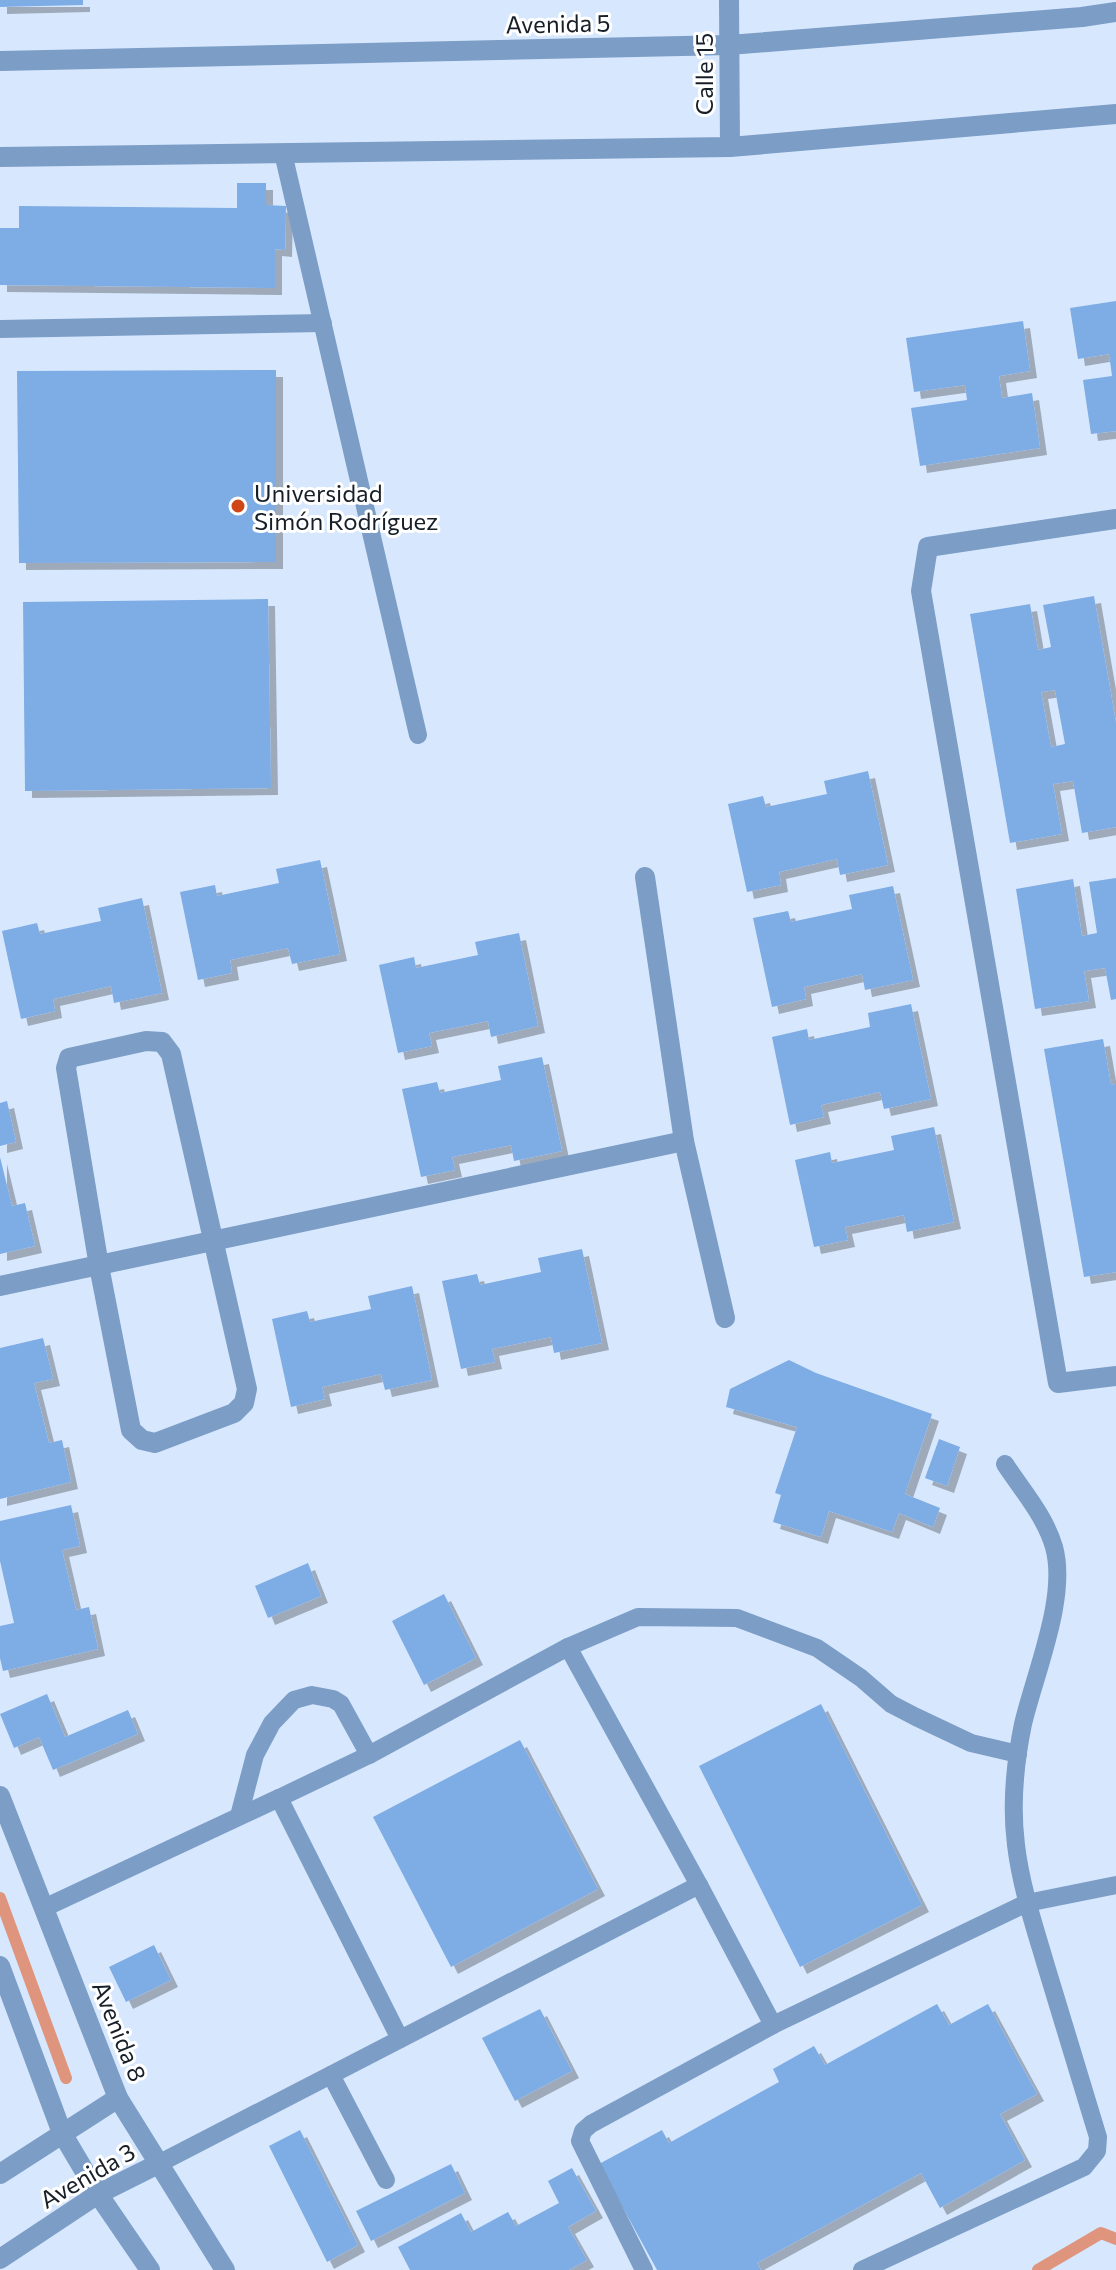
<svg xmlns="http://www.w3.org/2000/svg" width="1116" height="2270" viewBox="0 0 1116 2270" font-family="Commissioner,sans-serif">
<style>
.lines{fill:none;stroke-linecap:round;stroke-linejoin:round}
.stream{stroke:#df947d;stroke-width:12}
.building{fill:#7eace5;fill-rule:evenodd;filter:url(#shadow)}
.lane{stroke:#7c9dc6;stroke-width:18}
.street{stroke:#7c9dc6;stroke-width:20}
.poi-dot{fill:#cf4717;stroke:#fff;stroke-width:3}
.labels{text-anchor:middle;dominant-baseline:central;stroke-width:6;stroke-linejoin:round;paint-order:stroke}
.street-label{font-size:24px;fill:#161e28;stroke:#fff}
.poi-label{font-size:24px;fill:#161e28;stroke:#fff;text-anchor:start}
</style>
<defs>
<filter id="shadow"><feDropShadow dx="7" dy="7" stdDeviation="0" flood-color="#0004"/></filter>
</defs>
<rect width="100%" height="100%" fill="#d7e8fe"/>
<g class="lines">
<g class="stream">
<polyline points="0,1898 66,2078"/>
<polyline points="1038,2270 1101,2233 1116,2239"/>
</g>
</g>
<g class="building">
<polygon points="0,0 83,0 83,5 0,7"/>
<polygon points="237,183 266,183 266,205 286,206 285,250 275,249 275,288 0,285 0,228 19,228 19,206 237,208"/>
<polygon points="1116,301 1116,431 1091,434 1083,380 1112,376 1109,354 1078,359 1070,308"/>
<polygon points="1023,321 1030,371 999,376 1002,398 1032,393 1040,448 920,466 911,408 967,400 965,385 914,392 906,338"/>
<polygon points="276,370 276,562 19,563 17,371"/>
<path d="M1094 596 1116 723V827L1082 833 1073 781 1053 784 1062 834 1010 843 970 614 1030 604 1038 650 1051 647 1043 605ZM1055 690 1065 744 1051 747 1041 692Z"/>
<polygon points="268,599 271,788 25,791 23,602"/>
<polygon points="868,771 888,865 840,875 837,859 779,872 781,885 747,892 728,804 763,796 766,807 827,794 824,781"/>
<polygon points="320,860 340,954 292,964 288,948 230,960 232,973 198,980 180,892 215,885 217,896 279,883 276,869"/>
<polygon points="1116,878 1116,999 1111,1000 1105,968 1084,971 1089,1001 1035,1009 1016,889 1073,879 1082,936 1097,933 1089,882"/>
<polygon points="893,886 913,980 865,990 862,974 804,987 806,999 772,1007 753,918 788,911 791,922 852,909 849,895"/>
<polygon points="142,898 162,993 114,1003 111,986 53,999 55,1011 21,1019 2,931 37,923 40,934 101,921 98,908"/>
<polygon points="519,933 538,1026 491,1037 488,1021 429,1033 432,1046 398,1053 379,965 414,957 416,968 478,955 475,942"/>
<polygon points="911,1004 931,1099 884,1109 880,1092 821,1105 824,1117 790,1125 772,1037 807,1029 809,1040 870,1027 868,1013"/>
<polygon points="1103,1039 1111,1085 1116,1084 1116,1272 1084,1277 1044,1049"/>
<polygon points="542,1057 562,1151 514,1161 511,1145 452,1157 455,1170 421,1177 402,1089 437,1082 440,1093 501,1080 498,1066"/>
<polygon points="7,1101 16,1142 0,1146 0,1103"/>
<polygon points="934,1127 954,1222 907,1232 904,1215 845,1227 848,1240 814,1247 795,1160 830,1152 832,1163 894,1150 891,1136"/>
<polygon points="0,1157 12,1206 25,1203 35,1246 0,1254"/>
<polygon points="582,1249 602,1343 554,1353 551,1337 492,1349 495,1362 461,1369 442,1281 477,1274 480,1285 541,1272 538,1258"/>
<polygon points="412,1286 432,1380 385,1390 381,1374 322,1387 325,1399 291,1407 272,1319 307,1311 310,1322 371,1309 368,1296"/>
<polygon points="43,1338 53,1379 34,1383 49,1443 62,1440 71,1482 0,1499 0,1348"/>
<polygon points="789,1360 816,1373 932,1414 905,1494 940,1508 933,1527 899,1513 892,1532 829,1511 821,1537 773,1522 781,1495 775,1493 797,1427 726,1407 730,1389"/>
<polygon points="939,1439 960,1447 947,1486 925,1478"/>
<polygon points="71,1505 80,1546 62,1550 76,1610 89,1607 98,1649 3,1671 0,1658 0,1626 14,1623 0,1561 0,1521"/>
<polygon points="308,1563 321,1596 268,1618 255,1586"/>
<polygon points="444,1594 476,1658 424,1685 392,1621"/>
<polygon points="47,1694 65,1737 128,1710 138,1734 53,1770 39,1737 14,1748 0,1714"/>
<polygon points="821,1704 922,1905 800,1967 699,1766"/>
<polygon points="520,1740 598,1889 451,1967 373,1817"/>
<polygon points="154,1945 171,1980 126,2002 109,1967"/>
<polygon points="937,2004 949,2025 988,2004 1037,2094 1000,2114 1025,2160 940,2208 921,2173 757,2263 761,2270 657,2270 599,2164 662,2130 669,2143 779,2082 773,2069 814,2046 825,2065"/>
<polygon points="540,2009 572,2071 515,2101 482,2038"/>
<polygon points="300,2130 358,2245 327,2262 269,2146"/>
<polygon points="451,2164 465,2193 371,2241 356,2211"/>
<polygon points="572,2168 596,2211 568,2227 587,2260 569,2270 410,2270 398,2247 461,2213 471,2232 508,2212 516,2226 559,2203 548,2181"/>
</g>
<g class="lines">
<g class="lane">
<polyline points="283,153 418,735"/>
<polyline points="0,329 323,323"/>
<polyline points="239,1816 255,1755 272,1723 294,1700 312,1695 333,1699 341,1704 369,1755"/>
<polyline points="699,1885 773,2025 1027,1903 1116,1885"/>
<polyline points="44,1908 279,1798"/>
<polyline points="400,2039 279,1798 369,1755 568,1647 638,1617 737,1618 817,1648 861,1678 891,1704 916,1717 971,1743 1018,1754"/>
<polyline points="331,2075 386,2180"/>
<polyline points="160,2163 699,1885 568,1647"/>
<polyline points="644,2270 580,2141 583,2131 591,2124 773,2025"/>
<path d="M862 2270 1084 2167 1097 2151 1098 2137C1081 2081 1064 2025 1047 1969 1035 1928 1021 1887 1016 1845 1011 1806 1015 1763 1023 1724 1035 1673 1068 1597 1054 1547 1045 1516 1022 1490 1005 1464"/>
</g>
<g class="street">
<polyline points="729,0 730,147"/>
<polyline points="0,61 729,45 1082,17 1116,12"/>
<polyline points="0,157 730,147 1116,114"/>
<polyline points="1116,519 928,547 921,591 1058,1383 1116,1376"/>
<polygon points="146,1041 162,1042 171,1054 247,1389 244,1403 234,1413 155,1443 142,1440 131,1430 99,1266 66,1068 69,1058"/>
<polyline points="684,1141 725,1318"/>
<polyline points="0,1286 684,1141 645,877"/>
<polyline points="0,1796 118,2098 225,2270"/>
<polyline points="0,1966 62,2133 98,2194 150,2270"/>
<polyline points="0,2174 118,2098"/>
<polyline points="0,2259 98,2194 160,2163"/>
</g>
</g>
<circle class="poi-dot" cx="238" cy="506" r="8"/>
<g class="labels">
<g class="street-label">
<text transform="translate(558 23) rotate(-1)">Avenida 5</text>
<text transform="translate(703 74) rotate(-90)">Calle 15</text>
<text transform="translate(120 2031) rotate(68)">Avenida 8</text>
<text transform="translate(87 2175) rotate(-30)">Avenida 3</text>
</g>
<g class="poi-label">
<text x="254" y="492">Universidad<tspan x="254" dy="28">Simón Rodríguez</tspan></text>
</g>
</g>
</svg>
